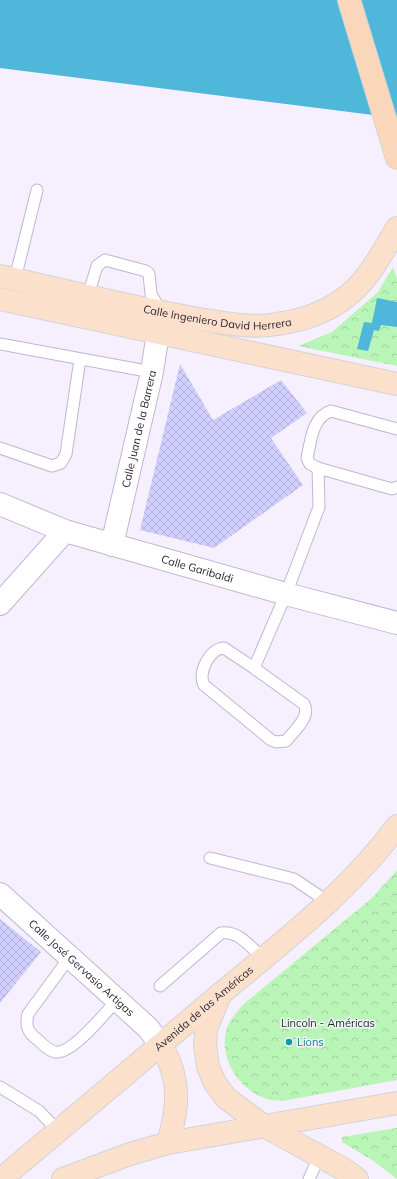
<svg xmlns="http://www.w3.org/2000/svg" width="397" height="1179" viewBox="0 0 397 1179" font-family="Mulish,sans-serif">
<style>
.park{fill:url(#park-crowns)}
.water{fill:#4fb7da}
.building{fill:url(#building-cross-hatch)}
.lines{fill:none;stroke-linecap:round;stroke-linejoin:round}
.service-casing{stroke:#c3b4d5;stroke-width:13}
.minor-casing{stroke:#c3b4d5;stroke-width:24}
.primary-casing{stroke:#d4d3d6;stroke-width:24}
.trunk-casing{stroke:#d4d3d6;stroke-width:24}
.service{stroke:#fff;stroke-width:11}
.minor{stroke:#fff;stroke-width:22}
.primary{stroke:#fbe0cb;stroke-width:22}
.trunk{stroke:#fad6ba;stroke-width:22}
.culture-dot{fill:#0f9aa8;stroke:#f6f0fe;stroke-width:1.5}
.labels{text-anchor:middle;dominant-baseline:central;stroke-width:3;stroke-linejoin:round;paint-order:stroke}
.street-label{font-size:11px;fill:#2a2431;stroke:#f6f0fe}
.park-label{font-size:11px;fill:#0c370d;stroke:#f6f0fe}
.culture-label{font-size:11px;fill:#0d838f;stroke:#f6f0fe;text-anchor:start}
</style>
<defs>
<pattern id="park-crowns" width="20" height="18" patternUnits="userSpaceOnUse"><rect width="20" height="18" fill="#b9f5b6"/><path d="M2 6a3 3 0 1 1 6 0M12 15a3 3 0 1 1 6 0" fill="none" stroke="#9fd29d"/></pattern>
<pattern id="building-cross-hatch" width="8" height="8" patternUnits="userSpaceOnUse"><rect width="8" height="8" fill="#d0cffe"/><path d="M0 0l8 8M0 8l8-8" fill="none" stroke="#b3b2da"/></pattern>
</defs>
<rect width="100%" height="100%" fill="#f6f0fe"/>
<g class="park">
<polygon points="393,267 397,279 397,366 298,346 332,332 378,292"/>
<path d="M397 870V1080L282 1101C278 1100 272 1101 267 1099 238 1090 216 1055 228 1025 232 1017 239 1009 245 1003L372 898Z"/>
<polygon points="397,1128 397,1179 372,1160 342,1142 342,1137"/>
</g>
<g class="water">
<polygon points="0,0 397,0 397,118 0,68"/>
<polygon points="377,298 397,302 397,327 381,325 379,331 374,330 368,351 357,349 364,322 372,323"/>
</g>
<g class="building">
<polygon points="180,364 213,420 281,380 307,413 271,438 303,485 214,548 140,530"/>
<polygon points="0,919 41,952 0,1003"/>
</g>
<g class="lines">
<defs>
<g id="service">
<polyline points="14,283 37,190"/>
<polyline points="88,296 97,266 105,260 146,271 149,274 151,294 161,312"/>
<polyline points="0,344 152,372"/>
<path d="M397 429 331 411C312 417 311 441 307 458L310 464 318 468 392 489 397 487"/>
<polyline points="0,448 52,466 61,463 66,454 80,359"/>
<path d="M254 668 224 648C210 648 197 673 204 685L271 740 276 742 286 741C294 731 311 717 304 704L254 668 286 594 319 507 318 468"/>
<polyline points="210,858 294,879 328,902"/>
<path d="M69 958 28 1014C25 1026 28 1033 38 1040 42 1044 50 1051 55 1052 72 1055 105 1013 117 1000"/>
<path d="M160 986 221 933C239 930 251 948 264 959"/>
<polyline points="0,1087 39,1111 58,1131"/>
<polyline points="309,1179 319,1157"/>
</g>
<g id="minor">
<path id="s1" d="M0 504 65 531 286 594 397 623"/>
<path id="s2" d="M112 545 152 372 161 313"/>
<polyline points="0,604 65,531"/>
<path id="s3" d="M0 894 148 1028 161 1045"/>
</g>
<g id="primary">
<path id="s4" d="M0 276C64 290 128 307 193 318 219 322 250 329 277 324 299 321 324 313 342 300 367 283 382 253 397 228"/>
<polyline points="0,299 397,384"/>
<polyline points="219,997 206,1029 205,1045 208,1067 215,1083 226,1098 264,1126 345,1170 357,1179"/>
<path d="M161 1045C181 1079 179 1106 168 1143"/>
<path id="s5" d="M1 1179C73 1119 146 1057 218 996 281 943 348 893 397 826"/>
<polyline points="63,1179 130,1154 168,1143 397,1103"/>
</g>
<polyline id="trunk" points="349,0 397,158"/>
</defs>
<use href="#service" class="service-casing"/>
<use href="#minor" class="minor-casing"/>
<use href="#primary" class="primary-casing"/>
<use href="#trunk" class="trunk-casing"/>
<use href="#service" class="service"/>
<use href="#minor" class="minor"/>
<use href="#primary" class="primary"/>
<use href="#trunk" class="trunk"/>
</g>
<circle class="culture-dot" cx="289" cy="1042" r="4"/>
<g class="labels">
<g class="street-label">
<text stroke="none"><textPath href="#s4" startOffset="222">Calle Ingeniero David Herrera</textPath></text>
<text stroke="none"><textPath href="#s2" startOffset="119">Calle Juan de la Barrera</textPath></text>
<text stroke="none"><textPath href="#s1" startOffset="208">Calle Garibaldi</textPath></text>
<text stroke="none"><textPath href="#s3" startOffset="110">Calle José Gervasio Artigas</textPath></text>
<text stroke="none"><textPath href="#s5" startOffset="265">Avenida de las Américas</textPath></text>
</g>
<g class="park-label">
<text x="328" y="1023">Lincoln - Américas</text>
</g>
<g class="culture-label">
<text x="297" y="1042">Lions</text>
</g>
</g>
</svg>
